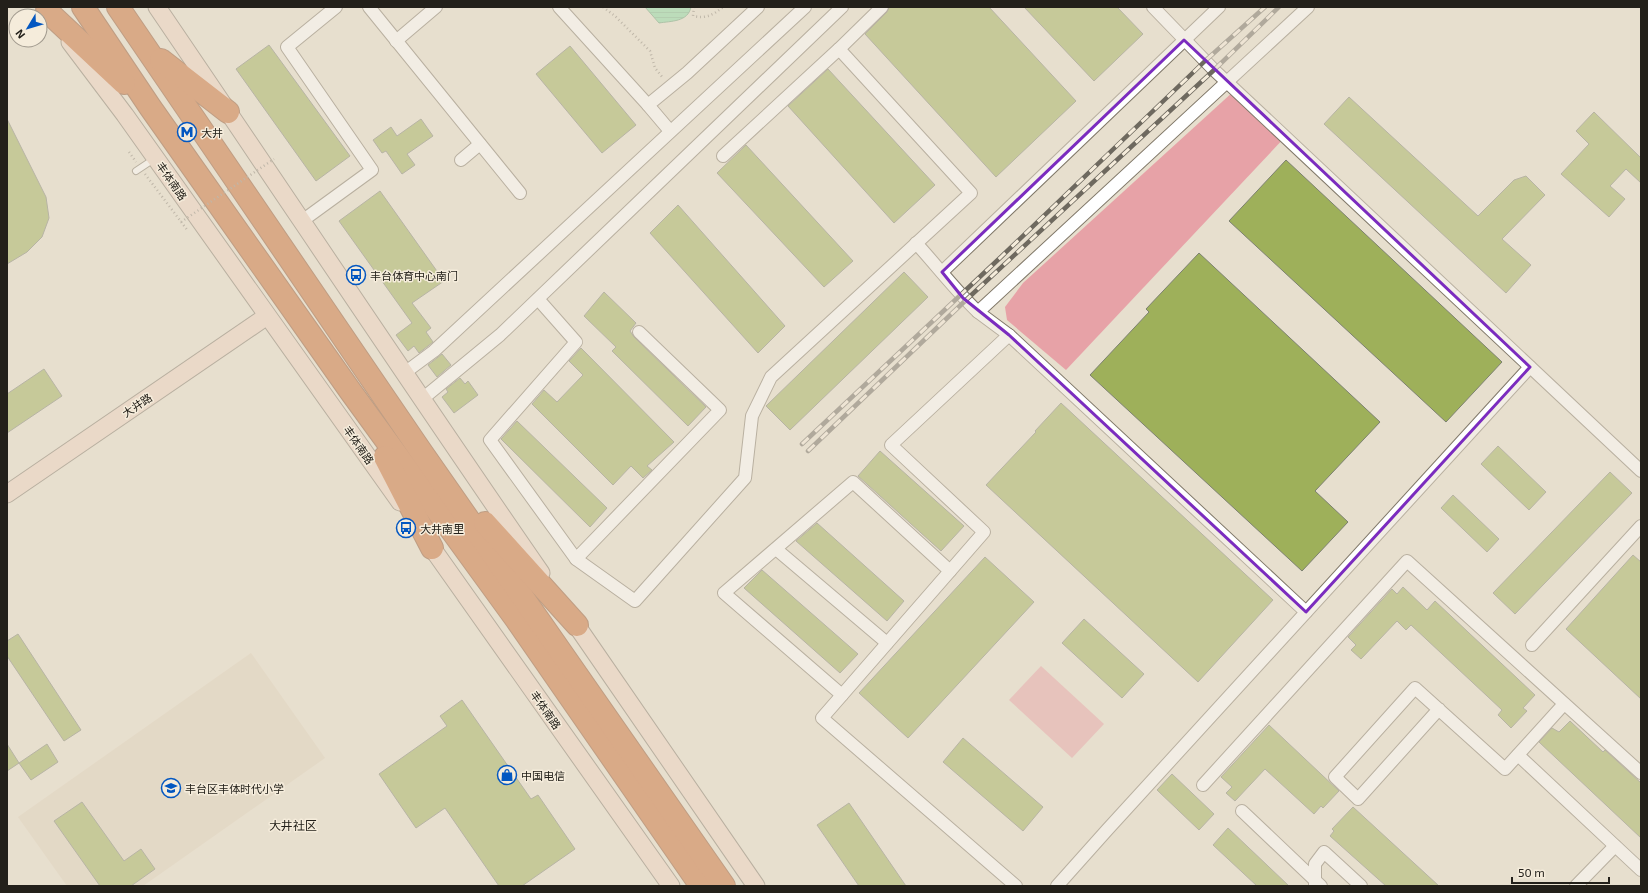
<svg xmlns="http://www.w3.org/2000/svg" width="1648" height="893" viewBox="0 0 1648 893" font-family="'Exo 2','Noto Sans SC',sans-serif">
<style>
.built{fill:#ded2bc}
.green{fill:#e7a2a7}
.water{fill:url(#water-rules);stroke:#6aa27a}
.building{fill:#9eb05a;stroke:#7d8171}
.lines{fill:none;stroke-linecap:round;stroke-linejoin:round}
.lane-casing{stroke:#807869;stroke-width:8}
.street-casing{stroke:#807869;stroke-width:14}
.secondary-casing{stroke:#807869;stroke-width:19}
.highway-casing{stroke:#8e502a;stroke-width:24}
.path{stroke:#8f897d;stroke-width:2.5;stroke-dasharray:1 3;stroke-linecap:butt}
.lane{stroke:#fff;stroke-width:6}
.street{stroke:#fff;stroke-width:12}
.secondary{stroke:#eed2c2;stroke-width:17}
.highway{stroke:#c76a32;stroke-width:22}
.rail-casing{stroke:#6e695f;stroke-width:4.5}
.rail{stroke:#f5ecdb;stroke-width:3;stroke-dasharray:9;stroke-linecap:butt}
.path-bridge{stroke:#8f897d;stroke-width:2.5;stroke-dasharray:1 3;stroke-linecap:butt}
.marked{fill:none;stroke:#7b2cbf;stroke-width:3;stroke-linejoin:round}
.labels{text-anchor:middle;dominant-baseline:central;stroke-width:3;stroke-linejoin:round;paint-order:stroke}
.poi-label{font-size:11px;fill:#23201a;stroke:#f5ecdb;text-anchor:start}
.street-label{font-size:11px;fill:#23201a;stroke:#f5ecdb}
.neighbourhood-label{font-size:12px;fill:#23201a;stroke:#f5ecdb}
</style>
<defs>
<pattern id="water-rules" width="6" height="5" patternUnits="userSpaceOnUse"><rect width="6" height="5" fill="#88daa3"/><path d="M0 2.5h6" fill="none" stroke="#75bb8c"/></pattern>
</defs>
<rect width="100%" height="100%" fill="#e7dfce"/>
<polygon class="built" points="251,653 325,758 143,886 67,886 18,817"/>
<g class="green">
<polygon points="1234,91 1286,136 1066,370 1007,320 1005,307 1023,283"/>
<polygon points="1041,666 1104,724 1072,758 1009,700"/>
</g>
<path class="water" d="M645 7H691C688 22 671 21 659 23Z"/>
<g class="building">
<polygon points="889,7 989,7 1076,101 996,177 865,34 887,12"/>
<polygon points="1024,7 1117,7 1143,34 1094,81"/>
<polygon points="269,45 350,156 316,181 236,69"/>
<polygon points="570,46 636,125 602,153 536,74"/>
<polygon points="828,69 935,185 894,223 788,106"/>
<polygon points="1349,97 1478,216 1514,180 1526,176 1545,195 1502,239 1531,265 1506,293 1324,124"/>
<polygon points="1594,112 1641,158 1641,183 1626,169 1610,186 1625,199 1609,217 1561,174 1589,144 1576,131"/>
<polygon points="7,119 46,197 49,218 42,237 27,252 7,264"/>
<polygon points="421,119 433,136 407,154 415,165 402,174 386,151 382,153 373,140 391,127 397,136"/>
<polygon points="746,145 853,261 824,287 717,173"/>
<polygon points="1286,160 1502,362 1446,422 1229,221"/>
<polygon points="380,191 444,281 412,303 431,328 426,332 433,342 419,353 414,346 408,351 396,335 412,323 339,221"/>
<polygon points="678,205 785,326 758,353 650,233"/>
<polygon points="1199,253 1380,422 1315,491 1348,522 1302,571 1090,375 1149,312 1146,309"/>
<polygon points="904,272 928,297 790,430 766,406"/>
<polygon points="604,292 636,323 630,331 634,337 706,407 688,426 612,351 616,347 584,316"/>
<polygon points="581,348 674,442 647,466 652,470 643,478 631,466 613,485 532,404 544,390 557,402 583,375 569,361"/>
<polygon points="442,354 451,365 437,377 428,365"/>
<polygon points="44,369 62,396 7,433 7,394"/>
<polygon points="460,378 465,384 468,381 478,395 454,413 442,397 448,392 446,389"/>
<polygon points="1061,403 1273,600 1198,682 986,485 1036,432 1035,431"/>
<polygon points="517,421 607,508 590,527 501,439"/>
<polygon points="1498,446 1546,492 1529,510 1481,464"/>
<polygon points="880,451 964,526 941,551 858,476"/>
<polygon points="1610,472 1632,493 1515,614 1493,593"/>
<polygon points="1453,495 1499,539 1487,552 1441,508"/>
<polygon points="817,523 904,601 887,621 796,541"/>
<polygon points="1633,555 1641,562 1641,699 1566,629"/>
<polygon points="985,557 1034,602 908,738 859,693"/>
<polygon points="762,570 858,654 840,673 744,588"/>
<polygon points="1403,587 1427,610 1435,601 1535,695 1523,708 1527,711 1511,728 1498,715 1502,710 1411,625 1406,630 1397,621 1361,659 1351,650 1356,645 1348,637 1392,589 1397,594"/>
<polygon points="1084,619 1144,674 1122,698 1062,643"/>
<polygon points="18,634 81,730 64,741 7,656 7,641"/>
<polygon points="462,700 531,799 538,795 575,849 522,886 499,886 445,808 416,828 379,774 447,726 440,716"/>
<polygon points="1570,721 1603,752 1605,750 1641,783 1641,838 1539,742 1552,728 1559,732"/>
<polygon points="1269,725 1339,791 1323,808 1321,806 1314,814 1265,769 1235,801 1226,793 1232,787 1221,777"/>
<polygon points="963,738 1043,807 1023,831 943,762"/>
<polygon points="7,744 19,763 7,771"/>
<polygon points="47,744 58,762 31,780 19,763"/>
<polygon points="1172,774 1214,814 1199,830 1157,790"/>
<polygon points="82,802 124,861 141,849 155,869 131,886 100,886 54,821"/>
<polygon points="849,803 906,886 859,886 817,825"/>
<polygon points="1353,807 1439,886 1386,886 1330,836 1334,831 1332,829"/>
<polygon points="1228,828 1289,886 1257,886 1213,845"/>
</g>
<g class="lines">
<defs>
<polyline id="lane" points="136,171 154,159"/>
<g id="street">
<polyline points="369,7 520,193"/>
<polyline points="559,7 648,105"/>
<polyline points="1153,7 1214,70 1641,471"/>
<polyline points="396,41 436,7"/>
<polyline points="839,49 882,7"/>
<polyline points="670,131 648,105 687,73 758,7"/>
<polyline points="461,160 480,144"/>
<polyline points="302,221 372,170 287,47 336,7"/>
<path d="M916 243C937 266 956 291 978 312"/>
<polyline points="942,272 1219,7"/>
<polyline points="538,299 576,342 490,440 576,559 720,410 639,332"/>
<polyline points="1009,335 1306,612"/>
<polyline points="403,374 434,351 805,7"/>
<polyline points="421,400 500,335 842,7"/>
<polyline points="776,549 887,643"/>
<polyline points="576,559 635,601 745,478 752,416 771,377 971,193 839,49 723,156"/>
<polyline points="1532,645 1641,526"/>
<polyline points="842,695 724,593 853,482 950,571"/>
<polyline points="1439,709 1358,799 1335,777 1415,688 1505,769 1564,704"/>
<polyline points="1518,755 1641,870"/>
<polyline points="1203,785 1407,561 1641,773"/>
<polyline points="1242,811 1321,886"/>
<polyline points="1315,885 1315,864 1324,852 1361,886"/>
<polyline points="1016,886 822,718 984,532 891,445 1009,335 978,312 1308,7"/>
<polyline points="1057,886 1107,830 1530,367"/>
<polyline points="1576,886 1615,846"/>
</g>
<g id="secondary">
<path d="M157 7C285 195 411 385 541 573"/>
<polyline points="70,42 125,115 400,502"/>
<polyline points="7,494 267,316"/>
<polyline points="425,538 671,886"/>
<polyline points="570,616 756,886"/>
</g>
<g id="highway">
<polyline points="83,7 150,107 351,392 516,619 701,886"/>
<polyline points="118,7 420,450 724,886"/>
<polyline points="47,11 124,83"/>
<polyline points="161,60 228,112"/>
<polyline points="385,457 432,548"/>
<polyline points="485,523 577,625"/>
</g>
</defs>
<use href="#lane" class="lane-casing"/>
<use href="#street" class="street-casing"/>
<use href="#secondary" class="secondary-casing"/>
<use href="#highway" class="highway-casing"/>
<g class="path">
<polyline points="603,7 615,16 650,51 655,68 663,78"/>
<path d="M694 7 693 16C706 19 713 15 723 7"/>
<polyline points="129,152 136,162"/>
<polyline points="145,174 188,231"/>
</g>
<use href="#lane" class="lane"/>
<use href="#street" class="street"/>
<use href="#secondary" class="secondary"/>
<use href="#highway" class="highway"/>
<defs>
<g id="rail">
<polyline points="802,444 1002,256 1205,61 1265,7"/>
<polyline points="808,451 966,300 1214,70 1279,7"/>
</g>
</defs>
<use href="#rail" class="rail-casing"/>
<use href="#rail" class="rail"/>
<polyline class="path-bridge" points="181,222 274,159"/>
</g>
<path d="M0 0H1648V893H0ZM1184 40 1530 367 1306 612 1009 335 963 298 942 272Z" fill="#e7dfce" fill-opacity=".55" fill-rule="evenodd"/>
<path class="marked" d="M1184 40 1530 367 1306 612 1009 335 963 298 942 272Z"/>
<defs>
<symbol id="metro-ring" viewBox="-11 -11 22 22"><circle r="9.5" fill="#f5ecdb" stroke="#0357c1" stroke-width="1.5"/><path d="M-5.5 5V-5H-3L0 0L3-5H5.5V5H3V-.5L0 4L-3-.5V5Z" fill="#0357c1"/></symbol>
<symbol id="bus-ring" viewBox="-11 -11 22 22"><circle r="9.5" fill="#f5ecdb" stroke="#0357c1" stroke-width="1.5"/><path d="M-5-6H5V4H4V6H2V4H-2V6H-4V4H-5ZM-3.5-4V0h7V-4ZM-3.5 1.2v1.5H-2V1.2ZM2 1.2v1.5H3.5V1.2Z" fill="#0357c1"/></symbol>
<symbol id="shop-ring" viewBox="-11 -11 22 22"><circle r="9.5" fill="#f5ecdb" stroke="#0357c1" stroke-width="1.5"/><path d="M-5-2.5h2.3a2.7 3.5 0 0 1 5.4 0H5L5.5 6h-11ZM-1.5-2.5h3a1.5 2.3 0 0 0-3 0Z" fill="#0357c1"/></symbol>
<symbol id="school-ring" viewBox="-11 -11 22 22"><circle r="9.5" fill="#f5ecdb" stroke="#0357c1" stroke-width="1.5"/><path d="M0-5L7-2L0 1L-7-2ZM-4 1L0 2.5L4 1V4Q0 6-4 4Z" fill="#0357c1"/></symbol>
</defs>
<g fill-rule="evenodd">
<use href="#metro-ring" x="176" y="121" width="22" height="22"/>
<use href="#bus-ring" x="345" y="264" width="22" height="22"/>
<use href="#bus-ring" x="395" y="517" width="22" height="22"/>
<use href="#shop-ring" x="496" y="764" width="22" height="22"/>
<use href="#school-ring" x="160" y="777" width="22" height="22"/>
</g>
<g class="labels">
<g class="poi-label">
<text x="201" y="132">大井</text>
<text x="370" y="275">丰台体育中心南门</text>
<text x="420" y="528">大井南里</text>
<text x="521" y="775">中国电信</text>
<text x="185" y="788">丰台区丰体时代小学</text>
</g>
<g class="street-label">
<text transform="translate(172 181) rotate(55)">丰体南路</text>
<text transform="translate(137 405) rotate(-34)">大井路</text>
<text transform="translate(359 445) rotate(55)">丰体南路</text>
<text transform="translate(546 710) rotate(55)">丰体南路</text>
</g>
<g class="neighbourhood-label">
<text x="293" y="825">大井社区</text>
</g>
</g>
<rect width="1648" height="893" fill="none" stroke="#23201a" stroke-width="16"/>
<g transform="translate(28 28) rotate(232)"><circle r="19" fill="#f5ecdb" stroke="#a19a8e"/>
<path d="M0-3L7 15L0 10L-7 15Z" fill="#0357c1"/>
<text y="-6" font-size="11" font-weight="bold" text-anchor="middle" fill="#23201a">N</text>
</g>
<path d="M1512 877v6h97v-6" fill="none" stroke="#23201a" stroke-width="2"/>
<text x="1518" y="877" font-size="12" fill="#23201a" stroke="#f5ecdb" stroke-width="3" paint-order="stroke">50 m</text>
</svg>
